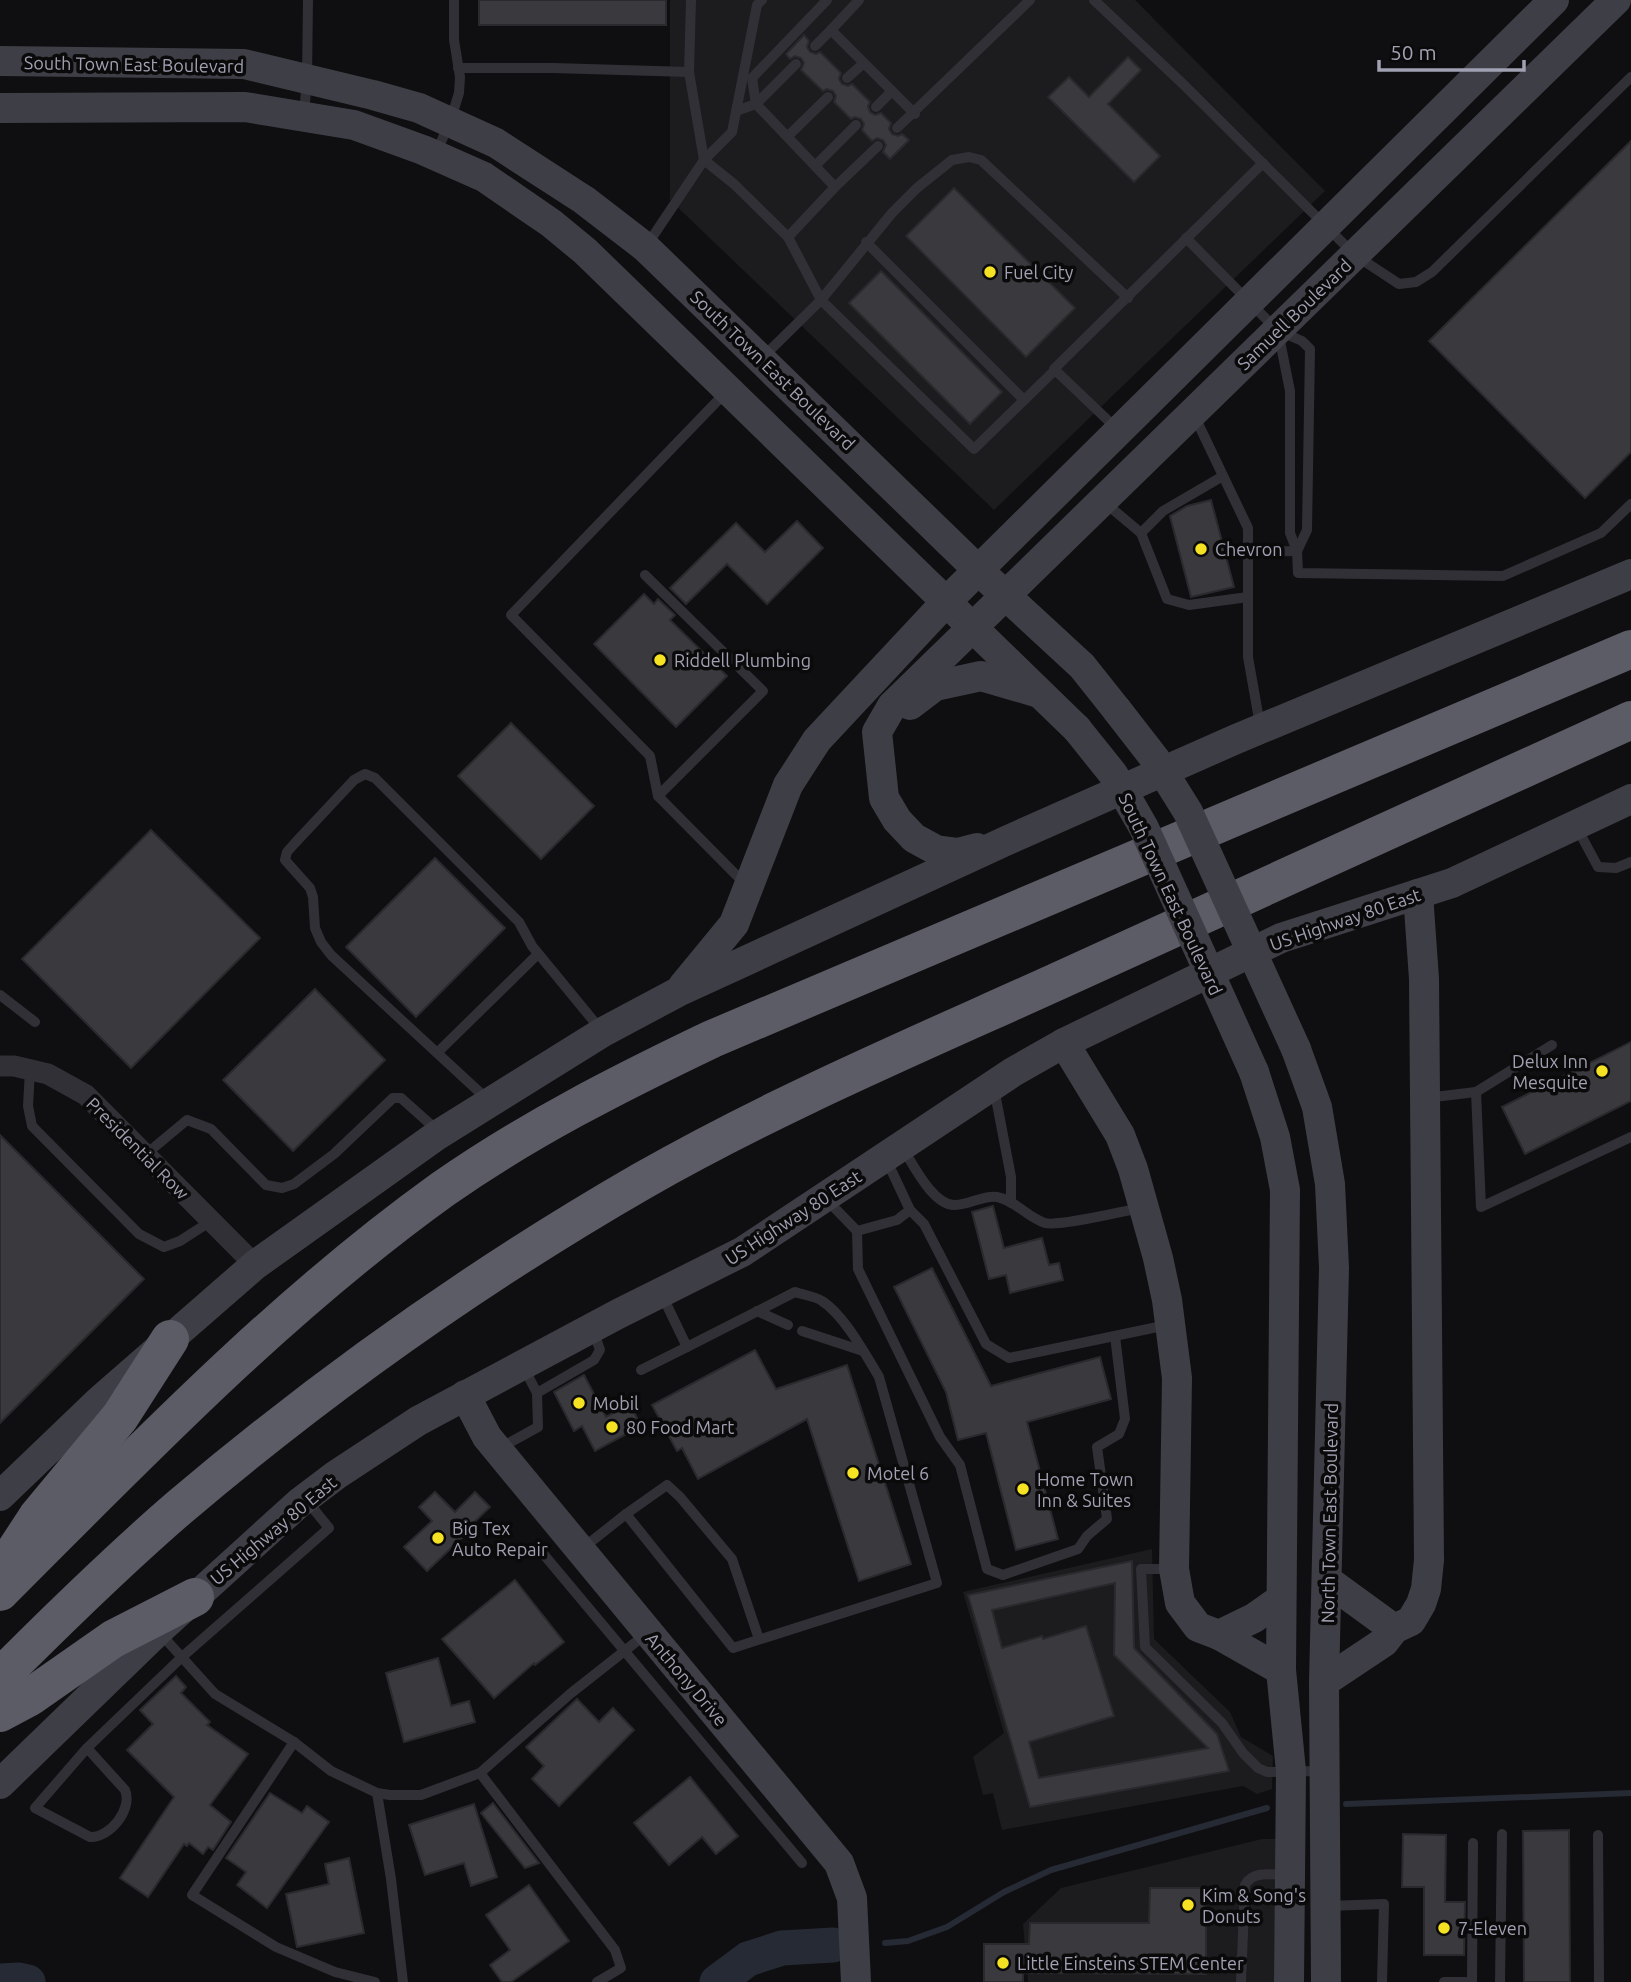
<svg xmlns="http://www.w3.org/2000/svg" width="1631" height="1982" viewBox="0 0 1631 1982" font-family="Ubuntu,sans-serif">
<style>
.built{fill:#1c1b1d}
.lines{fill:none;stroke-linecap:round;stroke-linejoin:round}
.stream{stroke:#262a34;stroke-width:6}
.river{stroke:#262a34;stroke-width:35}
.building{fill:#3a393e;stroke:#2a292d;stroke-width:2;fill-rule:evenodd}
.lane{stroke:#313036;stroke-width:10}
.street{stroke:#313036;stroke-width:21}
.secondary{stroke:#3e3e46;stroke-width:30}
.highway{stroke:#5c5c67;stroke-width:38}
.secondary-bridge{stroke:#3e3e46;stroke-width:30}
.poi-dot{fill:#f5e223;stroke:#0b0a0b;stroke-width:2.5}
.labels{text-anchor:middle;dominant-baseline:central;stroke-width:7;stroke-linejoin:round;paint-order:stroke}
.street-label{font-size:18px;fill:#a0a1b2;stroke:#0b0a0b}
.poi-label{font-size:18px;fill:#a0a1b2;stroke:#0b0a0b;text-anchor:start}
</style>
<rect width="100%" height="100%" fill="#0f0f11"/>
<g class="built">
<polygon points="670,0 1135,0 1325,191 994,510 670,200"/>
<polygon points="1152,1549 1154,1639 1230,1712 1241,1737 1273,1756 1272,1789 1257,1794 1243,1786 1002,1830 993,1793 983,1795 973,1757 1004,1733 963,1592"/>
<polygon points="1262,1839 1277,1839 1274,1982 1028,1982 1023,1924 1061,1888"/>
</g>
<g class="lines">
<g class="stream">
<polyline points="1346,1804 1631,1793"/>
<polyline points="885,1943 908,1941 947,1927 1004,1892 1051,1870 1267,1808"/>
</g>
<g class="river">
<polyline points="0,1981 19,1980 28,1982"/>
<polyline points="717,1982 748,1959 782,1948 833,1945"/>
</g>
</g>
<g class="building">
<rect x="479" y="0" width="187" height="25"/>
<polygon points="804,35 809,41 807,47 810,52 816,54 820,52 841,73 839,79 842,84 848,86 852,84 870,102 868,106 870,112 875,115 881,113 891,123 889,129 892,134 898,136 902,134 909,140 890,159 883,152 886,145 883,140 877,138 872,141 862,130 864,124 861,119 855,117 851,119 834,102 836,96 833,91 827,89 823,91 801,70 804,63 801,58 795,56 790,59 786,54"/>
<polygon points="1128,57 1141,70 1108,104 1160,156 1134,182 1048,97 1069,77 1089,97"/>
<polygon points="1631,141 1631,452 1585,498 1429,341"/>
<polygon points="954,188 1075,308 1026,357 906,236"/>
<polygon points="881,271 1002,392 970,424 849,303"/>
<polygon points="1211,500 1234,587 1191,597 1170,516 1187,506"/>
<polygon points="797,521 823,548 767,604 727,564 686,604 670,588 736,523 765,552"/>
<polygon points="644,594 654,604 658,599 675,615 670,620 727,676 676,727 594,644"/>
<polygon points="511,723 594,806 541,859 458,776"/>
<polygon points="151,830 260,938 131,1068 22,959"/>
<polygon points="435,858 505,928 416,1017 346,947"/>
<polygon points="315,989 385,1060 293,1151 223,1080"/>
<polygon points="1631,1042 1631,1101 1525,1154 1502,1107"/>
<polygon points="0,1135 144,1279 0,1423"/>
<polygon points="993,1206 1004,1248 1042,1238 1049,1265 1059,1263 1063,1280 1010,1293 1006,1275 989,1279 972,1212"/>
<polygon points="932,1268 991,1386 1100,1357 1111,1399 1027,1422 1058,1539 1016,1550 986,1433 958,1440 946,1392 894,1287"/>
<polygon points="755,1350 776,1389 847,1365 911,1564 859,1581 807,1419 698,1479 682,1448 677,1451 652,1405"/>
<polygon points="584,1375 606,1417 630,1404 641,1426 595,1451 582,1426 574,1431 554,1392"/>
<polygon points="435,1492 455,1512 475,1492 490,1507 469,1527 471,1529 427,1571 404,1547 432,1521 419,1507"/>
<path d="M1132 1561 1134 1648 1217 1734 1229 1771 1030 1807 968 1595ZM1115 1583 1114 1655 1208 1748 1039 1778 1029 1742 1114 1716 1086 1626 1043 1639 1042 1636 1002 1648 992 1610Z"/>
<polygon points="515,1580 564,1642 535,1665 534,1663 494,1698 442,1639"/>
<polygon points="438,1658 451,1706 469,1701 475,1722 404,1742 386,1673"/>
<polygon points="176,1676 186,1687 181,1693 210,1722 207,1725 248,1754 210,1805 231,1822 213,1850 208,1847 203,1854 189,1843 187,1846 184,1844 148,1897 120,1878 174,1797 127,1750 153,1724 140,1710"/>
<polygon points="577,1699 599,1722 613,1708 634,1730 559,1806 532,1779 544,1766 526,1747"/>
<polygon points="690,1777 738,1836 716,1854 702,1837 669,1865 634,1823"/>
<polygon points="270,1793 302,1813 307,1806 329,1822 267,1908 237,1885 246,1872 226,1858"/>
<polygon points="493,1803 503,1816 539,1863 525,1868 481,1813"/>
<polygon points="474,1804 497,1877 471,1886 464,1863 425,1875 409,1825"/>
<polygon points="1569,1830 1570,1982 1524,1982 1523,1831"/>
<polygon points="1403,1834 1446,1835 1445,1902 1465,1902 1464,1955 1424,1955 1424,1887 1402,1887"/>
<polygon points="349,1858 364,1933 297,1947 286,1894 329,1884 325,1864"/>
<polygon points="529,1885 569,1941 511,1982 502,1982 490,1965 510,1950 486,1915"/>
<polygon points="1150,1888 1206,1888 1206,1974 1023,1973 1023,1982 984,1982 984,1944 1029,1944 1030,1923 1149,1923"/>
</g>
<g class="lines">
<g class="lane">
<polyline points="691,0 689,72 704,160 734,184 788,237 821,300 974,449 1055,370"/>
<polyline points="1094,0 1183,84 1355,255 1399,284 1416,282 1432,272 1631,77"/>
<polyline points="831,30 859,0"/>
<polyline points="815,46 831,30 915,114"/>
<polyline points="458,68 553,68 689,72"/>
<polyline points="847,78 864,63"/>
<polyline points="876,107 892,91"/>
<polyline points="736,111 756,104 796,64"/>
<polyline points="304,114 307,79 308,0"/>
<polyline points="897,128 1030,0"/>
<polyline points="788,136 828,97"/>
<polyline points="436,153 450,122 459,93 460,77 454,40 454,0"/>
<polyline points="816,165 856,125"/>
<polyline points="835,187 878,146"/>
<polyline points="788,237 835,187 756,104 752,78 827,0"/>
<polyline points="1186,238 1277,330 1302,341 1310,349 1307,530 1297,551"/>
<polyline points="866,242 1024,400"/>
<polyline points="647,245 704,160 732,132 757,5 762,0"/>
<polyline points="1279,336 1290,391 1290,533 1297,551 1298,573 1503,576 1601,533 1631,504"/>
<polyline points="761,359 821,300 892,213 917,188 952,160 969,157 981,160 1128,298"/>
<polyline points="726,392 511,615 650,756 658,796 746,885"/>
<polyline points="1194,415 1248,528 1248,657 1260,725"/>
<polyline points="1117,429 1054,369 1263,163"/>
<polyline points="1104,502 1141,533 1167,599 1189,605 1248,597"/>
<polyline points="1141,533 1163,511 1223,476"/>
<polyline points="1248,552 1297,551"/>
<polyline points="645,575 763,691 658,796"/>
<polyline points="1576,826 1598,867 1616,868 1631,862"/>
<polyline points="0,995 35,1022"/>
<polyline points="1552,1045 1476,1092 1481,1207 1631,1137"/>
<polyline points="438,1052 538,954"/>
<polyline points="30,1070 28,1106 32,1126 139,1234 164,1247 180,1241 211,1221"/>
<polyline points="994,1088 1011,1177 1011,1203"/>
<polyline points="1426,1098 1476,1092"/>
<polyline points="488,1100 331,955 321,942 315,928 313,897 310,888 285,860 287,852 295,843 354,780 365,774 375,778 519,922 532,946 601,1030"/>
<path d="M902 1147C913 1164 933 1206 955 1205 969 1205 983 1195 997 1197 1015 1200 1028 1218 1045 1223 1058 1227 1124 1211 1141 1208"/>
<polyline points="145,1155 187,1120 211,1129 266,1185 282,1188 294,1184 334,1154 393,1098 401,1098 438,1131"/>
<polyline points="886,1159 910,1210 924,1224 986,1344 1009,1358 1167,1325"/>
<polyline points="826,1199 857,1231 858,1269 940,1437 960,1465 987,1569 1003,1575 1078,1549 1087,1536 1107,1519 1097,1447 1119,1434 1125,1419 1115,1336"/>
<polyline points="857,1231 897,1220 910,1210"/>
<polyline points="757,1311 788,1325"/>
<polyline points="802,1331 863,1351"/>
<polyline points="524,1368 537,1393 594,1360 600,1350 593,1330"/>
<polyline points="641,1370 687,1347"/>
<polyline points="500,1448 538,1427 537,1393"/>
<polyline points="626,1514 667,1485 680,1497 732,1559 759,1639"/>
<path d="M583 1548 626 1514 733 1648 937 1583 879 1377C866 1355 844 1315 822 1301 815 1296 803 1295 795 1292L687 1347 662 1295"/>
<polyline points="540,1550 802,1863"/>
<polyline points="1171,1569 1141,1569 1145,1647 1222,1723 1243,1753 1258,1768 1267,1772 1321,1771"/>
<polyline points="160,1633 215,1694 294,1742 331,1771 377,1793 390,1795 421,1795 480,1773 570,1694 646,1634"/>
<polyline points="294,1742 192,1895 276,1947 335,1972 375,1982"/>
<path d="M87 1748 125 1790C133 1809 110 1838 90 1837L35 1808 87 1748 182 1657 329 1528 307 1501"/>
<polyline points="480,1773 615,1950 621,1968 597,1982"/>
<polyline points="377,1793 391,1879 403,1982"/>
<polyline points="1598,1835 1599,1982"/>
<polyline points="1328,1906 1384,1904 1382,1982"/>
<polyline points="1472,1981 1473,1843"/>
<path d="M1241 1982 1245 1885C1253 1870 1272 1875 1287 1875"/>
<polyline points="1444,1982 1472,1982"/>
<polyline points="1500,1982 1502,1834"/>
</g>
<polyline class="street" points="0,1066 14,1066 48,1074 86,1095 255,1265"/>
<g class="secondary">
<polyline points="0,61 244,64 373,95 419,108 496,143 584,200 645,247 978,570 1082,666 1117,710"/>
<polyline points="0,108 245,107 354,125 423,150 484,177 551,223 585,251 1077,729"/>
<polyline points="910,705 935,686 981,676 1036,692"/>
<polyline points="977,848 958,853 936,850 914,838 897,820 884,798 877,732 892,706 1616,0"/>
<polyline points="683,986 734,924 788,785 817,740 946,602 1554,0"/>
<polyline points="1064,1043 1120,1135 1133,1169 1158,1258 1167,1300 1177,1378 1174,1569 1180,1603 1198,1627 1219,1635 1281,1670"/>
<polyline points="1296,1049 1317,1107 1330,1184 1334,1268 1324,1682 1326,1982"/>
<polyline points="1254,1072 1275,1137 1285,1190 1281,1670 1291,1771 1289,1982"/>
<polyline points="465,1395 487,1437 839,1863 852,1898 856,1982"/>
<polyline points="0,1496 99,1401 255,1265 436,1136 603,1032 678,992 1008,840 1234,740 1631,574"/>
<polyline points="1328,1581 1394,1629"/>
<polyline points="1219,1635 1254,1618 1281,1599"/>
<polyline points="1324,1682 1384,1642 1394,1629 1411,1621 1421,1604 1426,1589 1429,1560 1424,979 1418,894"/>
<polyline points="0,1784 158,1631 299,1503 336,1475 418,1421 618,1314 742,1252 1013,1072 1064,1043 1281,938 1452,883 1631,799"/>
</g>
<g class="highway">
<polyline points="11,1557 37,1517 120,1417 170,1339"/>
<path d="M0 1592C141 1451 280 1306 443 1189 527 1130 620 1083 712 1039L1631 649"/>
<path d="M0 1677C59 1618 118 1560 181 1506 325 1384 479 1275 642 1181 775 1105 917 1045 1056 982 1248 895 1440 808 1631 720"/>
<polyline points="0,1713 30,1697 113,1639 195,1597"/>
</g>
<g class="secondary-bridge">
<polyline points="1117,710 1155,759 1188,812 1296,1049"/>
<polyline points="1077,729 1113,774 1144,828 1254,1072"/>
</g>
</g>
<g class="poi-dot">
<circle cx="990" cy="272" r="7"/>
<circle cx="1201" cy="549" r="7"/>
<circle cx="660" cy="660" r="7"/>
<circle cx="1602" cy="1071" r="7"/>
<circle cx="579" cy="1403" r="7"/>
<circle cx="612" cy="1427" r="7"/>
<circle cx="853" cy="1473" r="7"/>
<circle cx="1023" cy="1489" r="7"/>
<circle cx="438" cy="1538" r="7"/>
<circle cx="1188" cy="1905" r="7"/>
<circle cx="1444" cy="1928" r="7"/>
<circle cx="1003" cy="1963" r="7"/>
</g>
<g class="labels">
<g class="street-label">
<text transform="translate(134 64) rotate(1)">South Town East Boulevard</text>
<text transform="translate(1294 314) rotate(-44)">Samuell Boulevard</text>
<text transform="translate(773 370) rotate(44)">South Town East Boulevard</text>
<text transform="translate(1171 894) rotate(65)">South Town East Boulevard</text>
<text transform="translate(1345 919) rotate(-19)">US Highway 80 East</text>
<text transform="translate(138 1148) rotate(45)">Presidential Row</text>
<text transform="translate(793 1217) rotate(-33)">US Highway 80 East</text>
<text transform="translate(1329 1513) rotate(-89)">North Town East Boulevard</text>
<text transform="translate(273 1530) rotate(-40)">US Highway 80 East</text>
<text transform="translate(687 1679) rotate(50)">Anthony Drive</text>
</g>
<g class="poi-label">
<text x="1004" y="272">Fuel City</text>
<text x="1215" y="549">Chevron</text>
<text x="674" y="660">Riddell Plumbing</text>
<text x="1588" y="1061" text-anchor="end">Delux Inn<tspan x="1588" dy="21">Mesquite</tspan></text>
<text x="593" y="1403">Mobil</text>
<text x="626" y="1427">80 Food Mart</text>
<text x="867" y="1473">Motel 6</text>
<text x="1037" y="1479">Home Town<tspan x="1037" dy="21">Inn &amp; Suites</tspan></text>
<text x="452" y="1528">Big Tex<tspan x="452" dy="21">Auto Repair</tspan></text>
<text x="1202" y="1895">Kim &amp; Song's<tspan x="1202" dy="21">Donuts</tspan></text>
<text x="1458" y="1928">7-Eleven</text>
<text x="1017" y="1963">Little Einsteins STEM Center</text>
</g>
</g>
<path d="M1379 60v10h145v-10" fill="none" stroke="#a0a1b2" stroke-width="3.5"/>
<text x="1390" y="60" font-size="21" fill="#a0a1b2" stroke="#0b0a0b" stroke-width="5" paint-order="stroke">50 m</text>
</svg>
